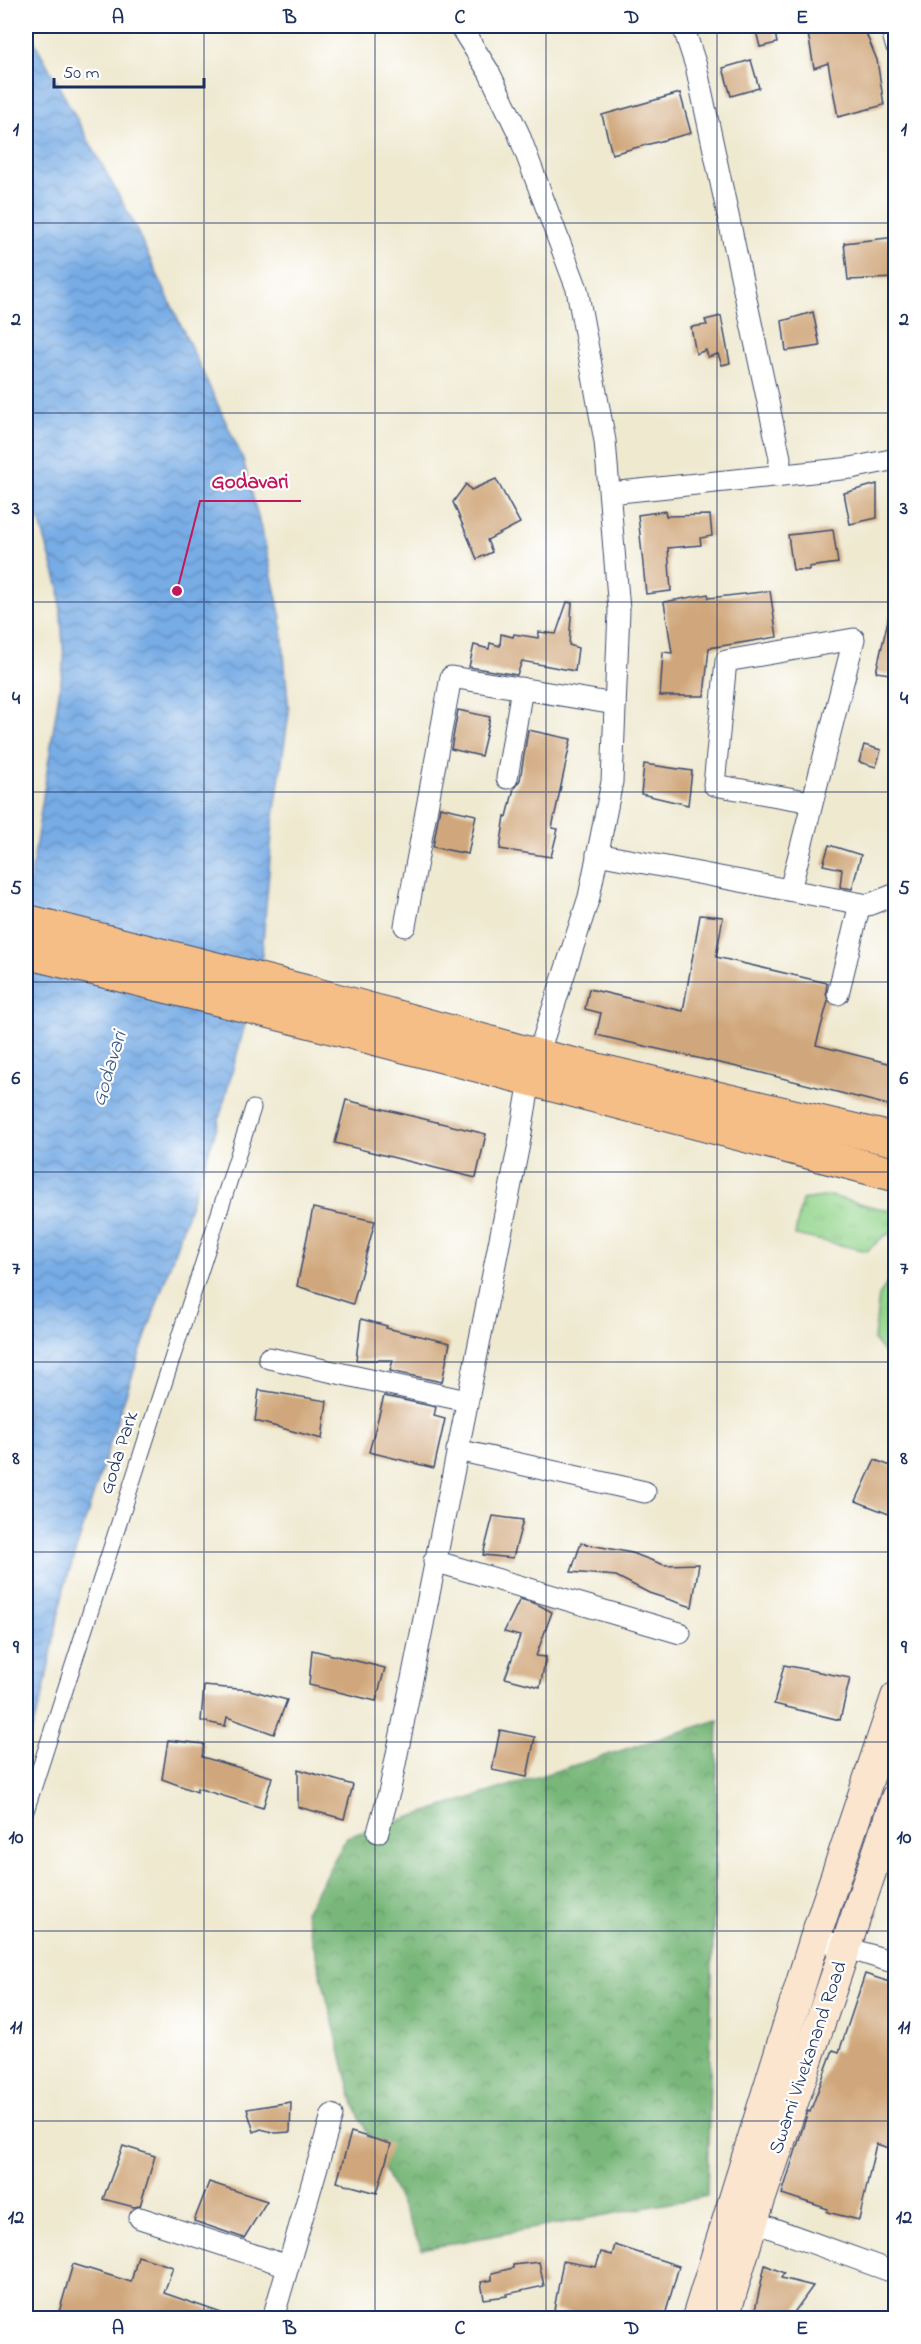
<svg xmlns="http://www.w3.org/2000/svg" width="921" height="2344" viewBox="0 0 921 2344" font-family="'Indie Flower',sans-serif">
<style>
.forest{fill:url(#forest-crowns);stroke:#4a736c;stroke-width:1.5}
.park{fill:url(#park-tufts);stroke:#588276;stroke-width:1.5}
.water{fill:url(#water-waves);stroke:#496ea2;stroke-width:1.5}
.building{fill:#d0a77b}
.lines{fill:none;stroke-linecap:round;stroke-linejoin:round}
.pedestrian-casing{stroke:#3b4b6f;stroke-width:17}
.minor-casing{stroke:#3b4b6f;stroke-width:23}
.secondary-casing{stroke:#3b4b6f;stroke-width:32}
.primary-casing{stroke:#3b4b6f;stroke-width:35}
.pedestrian{stroke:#fff;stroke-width:15}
.minor{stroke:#fff;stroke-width:21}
.secondary{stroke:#fbe5cf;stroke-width:30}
.primary{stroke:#f5be86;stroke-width:33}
.grid{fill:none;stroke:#1b2f5e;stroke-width:1.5;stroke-opacity:0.55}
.labels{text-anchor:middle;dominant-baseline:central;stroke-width:4.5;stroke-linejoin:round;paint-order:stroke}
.street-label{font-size:20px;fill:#1b2f5e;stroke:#fff}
.water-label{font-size:21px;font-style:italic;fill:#3b5b8d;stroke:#fff}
.leader{fill:none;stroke:#c2185b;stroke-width:2}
.callout-dot{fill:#c2185b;stroke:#fff;stroke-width:2}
.callout-label{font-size:21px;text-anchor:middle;font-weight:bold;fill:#c2185b;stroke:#fff;stroke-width:4.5;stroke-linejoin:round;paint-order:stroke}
.neatline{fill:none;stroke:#1b2f5e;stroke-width:2}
.grid-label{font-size:20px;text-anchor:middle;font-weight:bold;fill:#1b2f5e}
</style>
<defs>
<pattern id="forest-crowns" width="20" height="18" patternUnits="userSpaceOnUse" patternTransform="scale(1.5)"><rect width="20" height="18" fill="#78b779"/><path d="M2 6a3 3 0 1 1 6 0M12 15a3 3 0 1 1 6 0" fill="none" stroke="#629566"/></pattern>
<pattern id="park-tufts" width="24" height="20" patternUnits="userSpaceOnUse" patternTransform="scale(1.5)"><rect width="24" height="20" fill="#95d68e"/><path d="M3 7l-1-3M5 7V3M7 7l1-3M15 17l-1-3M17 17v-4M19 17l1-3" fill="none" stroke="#80b87d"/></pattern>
<pattern id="water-waves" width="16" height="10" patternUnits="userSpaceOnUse" patternTransform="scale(1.5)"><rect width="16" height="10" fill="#77ace5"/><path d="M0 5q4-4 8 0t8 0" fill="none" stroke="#618cbd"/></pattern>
</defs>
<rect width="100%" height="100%" fill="#fff"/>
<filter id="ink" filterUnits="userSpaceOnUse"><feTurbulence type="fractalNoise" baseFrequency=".0167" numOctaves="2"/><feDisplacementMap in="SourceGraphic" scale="12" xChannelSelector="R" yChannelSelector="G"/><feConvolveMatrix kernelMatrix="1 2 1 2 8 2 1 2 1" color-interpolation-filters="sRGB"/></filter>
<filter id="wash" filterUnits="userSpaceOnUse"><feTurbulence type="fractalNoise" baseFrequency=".008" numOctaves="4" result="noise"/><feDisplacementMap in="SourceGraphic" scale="24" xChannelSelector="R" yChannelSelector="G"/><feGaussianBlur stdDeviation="1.35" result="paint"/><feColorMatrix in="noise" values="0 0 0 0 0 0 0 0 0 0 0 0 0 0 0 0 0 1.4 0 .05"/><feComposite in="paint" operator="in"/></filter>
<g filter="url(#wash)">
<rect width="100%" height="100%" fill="#efe9d0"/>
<polygon class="forest" points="718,1720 707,2196 422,2249 354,2105 305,1912 347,1837"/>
<g class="park">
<polygon points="830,1196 895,1212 895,1231 883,1237 867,1251 795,1235 802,1200"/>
<polygon points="895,1271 895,1360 886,1356 874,1340 879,1296"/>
</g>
<polygon class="water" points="26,26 131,218 243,459 266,548 281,618 289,713 273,823 261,966 217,1127 119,1415 64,1588 43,1695 26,1748 26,908 64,660 59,588 41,526 26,488"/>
<g id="blocks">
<g class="building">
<polygon points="841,26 863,26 877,60 884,105 838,117 828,63 814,68 808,33"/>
<polygon points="774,27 777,43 760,47 756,31"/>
<polygon points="751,60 759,88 731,96 723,68"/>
<polygon points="680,93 691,133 612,154 602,115"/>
<polygon points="896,237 896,278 848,280 844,243"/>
<polygon points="813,312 820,346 786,351 782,321"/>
<polygon points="721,316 730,363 722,365 718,354 708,357 706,350 696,354 691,327 707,325 705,320"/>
<polygon points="496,479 520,523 487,540 492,552 477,559 453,502 466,484 471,490"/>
<polygon points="877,484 877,518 850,524 844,493"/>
<polygon points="665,511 666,516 710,515 712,536 700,538 701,545 668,548 671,591 646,594 638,515"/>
<polygon points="833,530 838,563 809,567 809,570 793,570 788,535"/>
<polygon points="770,591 777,637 709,648 704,696 660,696 663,652 672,653 664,602 708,594 709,598"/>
<polygon points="567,602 572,603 569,645 578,648 575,671 522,661 517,675 469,667 474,645 489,649 490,643 500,646 501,634 513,637 514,634 538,638 539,632 556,634"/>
<polygon points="889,616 896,617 896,675 876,672"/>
<polygon points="458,710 490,717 481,756 451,749"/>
<polygon points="528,730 571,739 552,828 558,829 551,857 500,849 505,816 507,817 514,788 520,780"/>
<polygon points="864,745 881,750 876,767 859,762"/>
<polygon points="644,764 692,771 688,805 641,794"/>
<polygon points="440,807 476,815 468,854 433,847"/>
<polygon points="829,845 861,855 852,889 840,887 842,869 823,865"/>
<polygon points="700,915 723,917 716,957 827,983 826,992 828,1001 816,1045 896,1065 896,1107 746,1069 596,1035 601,1013 585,1009 589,989 683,1011"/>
<polygon points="346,1100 486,1134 476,1178 335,1143"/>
<polygon points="313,1208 375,1221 353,1304 297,1286"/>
<polygon points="361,1319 387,1326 386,1328 450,1343 442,1382 390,1371 393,1360 356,1360"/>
<polygon points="259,1390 327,1401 322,1439 255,1421"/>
<polygon points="384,1396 436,1407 434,1416 445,1419 434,1468 369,1452"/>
<polygon points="875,1460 896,1468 896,1517 856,1501"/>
<polygon points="493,1516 523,1520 513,1558 483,1555"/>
<polygon points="581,1543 632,1553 664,1565 699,1564 692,1607 649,1593 616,1576 571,1572"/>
<polygon points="520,1599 537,1604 552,1612 536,1656 546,1657 540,1687 505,1678 520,1636 504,1632"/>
<polygon points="312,1650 385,1668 376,1701 309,1685"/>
<polygon points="784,1665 850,1678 840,1720 774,1704"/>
<polygon points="204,1686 250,1690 287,1700 274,1734 227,1717 225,1726 201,1721"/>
<polygon points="500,1730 535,1737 527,1777 492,1770"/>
<polygon points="168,1740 204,1744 202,1757 272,1777 263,1808 197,1788 197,1792 162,1779"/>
<polygon points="298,1769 353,1785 344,1819 298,1807"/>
<polygon points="865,1974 896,1984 896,2150 876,2144 859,2220 827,2212 828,2209 782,2194 808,2111 810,2112 833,2050 839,2052"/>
<polygon points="291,2102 290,2132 276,2133 261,2129 254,2132 247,2109"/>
<polygon points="351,2132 391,2144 377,2193 337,2182"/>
<polygon points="123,2146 155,2156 140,2206 134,2207 103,2199"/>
<polygon points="209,2182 267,2201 244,2238 194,2221"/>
<polygon points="615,2245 679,2266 664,2319 593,2319 554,2310 563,2261 596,2267 601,2252 612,2255"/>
<polygon points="138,2256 173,2267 164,2293 230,2316 230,2319 57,2319 73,2264 131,2282"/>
<polygon points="539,2262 544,2286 507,2294 507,2296 484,2299 481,2282 492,2280 492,2273 513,2268 513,2265"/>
<polygon points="765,2265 784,2273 781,2278 813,2286 790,2318 769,2312 768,2315 755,2310"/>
</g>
</g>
</g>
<g filter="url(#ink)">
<use href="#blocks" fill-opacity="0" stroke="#3b4b6f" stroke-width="1.5"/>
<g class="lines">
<defs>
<polyline id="pedestrian" points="26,1811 253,1108"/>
<g id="minor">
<polyline points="683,26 696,66 780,458 779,475"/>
<polyline points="891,26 896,45"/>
<polyline points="610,493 851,468 896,459"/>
<polyline points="507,778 522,688"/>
<polyline points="597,854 868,905 896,894"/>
<polyline points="790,890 854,639 726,661 714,785 812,802"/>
<polyline points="405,926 451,677 615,704"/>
<polyline points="838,994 860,904"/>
<polyline points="269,1358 467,1401"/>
<polyline points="457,1450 645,1492"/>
<polyline points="434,1561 680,1633"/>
<polyline points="378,1832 390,1789 519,1144 530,1080 589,897 612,782 619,610 605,441 577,289 518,132 489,72 460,26"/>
<polyline points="815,1938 896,1963"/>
<polyline points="741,2217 896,2273"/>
<polyline points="140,2218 288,2266"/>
<polyline points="273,2318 332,2115"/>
</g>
<g id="secondary">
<polyline points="697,2318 815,1938 896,1697"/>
<polyline points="724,2318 753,2221 896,1798"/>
</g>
<g id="primary">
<polyline points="26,921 307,992 538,1056 896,1140"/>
<polyline points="26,952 312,1022 896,1175"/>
</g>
</defs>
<use href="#pedestrian" class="pedestrian-casing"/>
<use href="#minor" class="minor-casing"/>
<use href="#secondary" class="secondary-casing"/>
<use href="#primary" class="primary-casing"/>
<use href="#pedestrian" class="pedestrian"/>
<use href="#minor" class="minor"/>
<use href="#secondary" class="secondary"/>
<use href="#primary" class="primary"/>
</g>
</g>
<path class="grid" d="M204 26V2318M375 26V2318M546 26V2318M717 26V2318M26 223H896M26 413H896M26 602H896M26 792H896M26 982H896M26 1172H896M26 1362H896M26 1552H896M26 1742H896M26 1931H896M26 2121H896"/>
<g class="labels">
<g class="street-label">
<text transform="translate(120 1453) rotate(-72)">Goda Park</text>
<text transform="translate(809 2058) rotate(-71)">Swami Vivekanand Road</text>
</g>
<g class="water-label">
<text transform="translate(110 1069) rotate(-73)">Godavari</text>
</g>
</g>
<path class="leader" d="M177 591L200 501H301"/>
<circle class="callout-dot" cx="177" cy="591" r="6"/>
<g class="callout-label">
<text x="250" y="488">Godavari</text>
</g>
<rect width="921" height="2344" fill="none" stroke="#fff" stroke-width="66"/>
<path d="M54 78v9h150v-9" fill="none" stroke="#1b2f5e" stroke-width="3"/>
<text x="63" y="78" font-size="18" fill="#1b2f5e" stroke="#ffffff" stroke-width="4.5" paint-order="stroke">50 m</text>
<rect x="33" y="33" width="855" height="2278" class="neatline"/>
<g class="grid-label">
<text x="118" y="23">A</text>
<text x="290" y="23">B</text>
<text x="460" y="23">C</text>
<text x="632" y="23">D</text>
<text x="802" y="23">E</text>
<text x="16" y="135">1</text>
<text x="904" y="135">1</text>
<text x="16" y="325">2</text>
<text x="904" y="325">2</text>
<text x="16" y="514">3</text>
<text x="904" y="514">3</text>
<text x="16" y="704">4</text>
<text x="904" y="704">4</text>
<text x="16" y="894">5</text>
<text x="904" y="894">5</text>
<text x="16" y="1084">6</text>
<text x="904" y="1084">6</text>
<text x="16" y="1274">7</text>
<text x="904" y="1274">7</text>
<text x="16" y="1464">8</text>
<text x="904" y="1464">8</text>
<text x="16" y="1653">9</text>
<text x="904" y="1653">9</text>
<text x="16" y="1843">10</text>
<text x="904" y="1843">10</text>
<text x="16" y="2033">11</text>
<text x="904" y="2033">11</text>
<text x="16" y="2223">12</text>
<text x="904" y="2223">12</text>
<text x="118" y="2334">A</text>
<text x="290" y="2334">B</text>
<text x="460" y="2334">C</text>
<text x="632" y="2334">D</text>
<text x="802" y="2334">E</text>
</g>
</svg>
